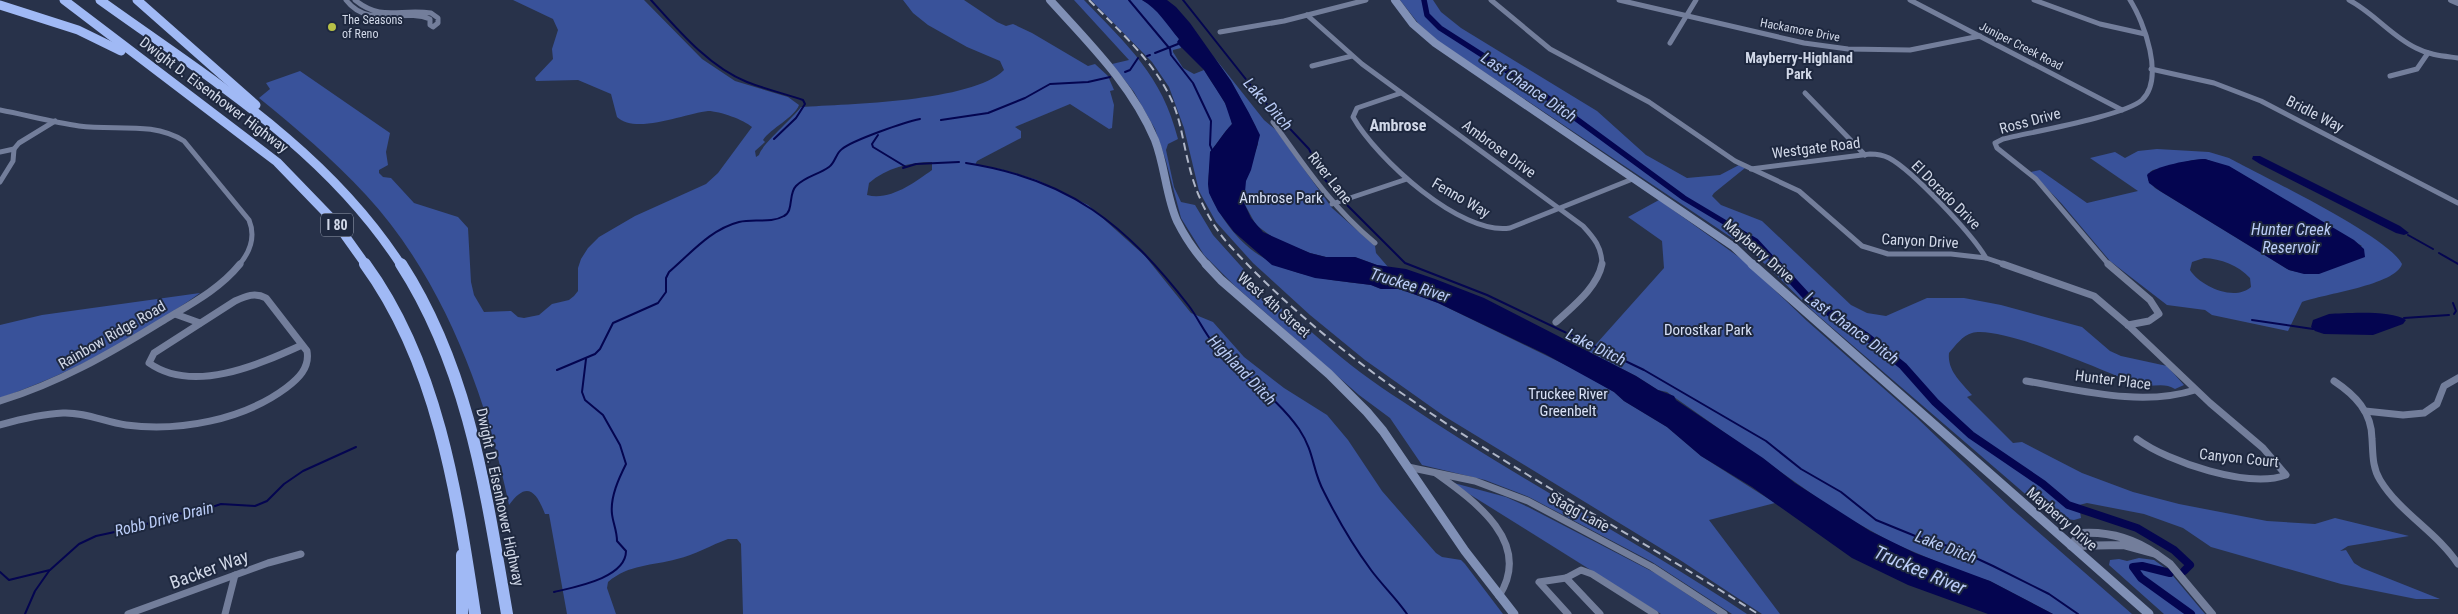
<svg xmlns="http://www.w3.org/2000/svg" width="2458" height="614" viewBox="0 0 2458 614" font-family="'Roboto Condensed',sans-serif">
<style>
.green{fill:#39529a;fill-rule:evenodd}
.water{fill:#040550}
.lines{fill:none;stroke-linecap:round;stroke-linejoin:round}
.stream{stroke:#040550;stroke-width:2}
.canal-far1{stroke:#040550;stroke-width:5.5}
.canal{stroke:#040550;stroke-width:8}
.minor-far1{stroke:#737e9b;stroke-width:5}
.minor{stroke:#737e9b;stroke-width:7}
.tertiary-far1{stroke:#737e9b;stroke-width:6}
.tertiary{stroke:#737e9b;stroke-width:8}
.secondary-far1{stroke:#8090b6;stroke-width:8}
.secondary{stroke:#8090b6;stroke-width:9}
.motorway-far1{stroke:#a0b9f5;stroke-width:9}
.motorway{stroke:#a0b9f5;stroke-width:12}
.rail{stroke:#afb6c8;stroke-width:2;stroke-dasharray:8 4.5;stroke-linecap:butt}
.poi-dot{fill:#b8c147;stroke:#1e283f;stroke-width:2}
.labels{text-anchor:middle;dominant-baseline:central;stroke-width:4;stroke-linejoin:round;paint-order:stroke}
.far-poi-label{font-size:12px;fill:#d1d8e8;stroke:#1e283f;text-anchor:start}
.far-street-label{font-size:12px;fill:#d1d8e8;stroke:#1e283f}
.far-neighbourhood-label{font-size:14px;font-weight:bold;fill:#d1d8e8;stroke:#1e283f}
.shield{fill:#1e283f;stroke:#9ba3b5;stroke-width:1}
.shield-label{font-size:14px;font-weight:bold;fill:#d1d8e8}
.street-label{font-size:15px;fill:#d1d8e8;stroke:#1e283f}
.park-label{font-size:15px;fill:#d8e1f7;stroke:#1e283f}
.water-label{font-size:16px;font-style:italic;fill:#bbcdf8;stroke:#1e283f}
.neighbourhood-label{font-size:16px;font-weight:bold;fill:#d1d8e8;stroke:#1e283f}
.near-street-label{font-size:18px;fill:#d1d8e8;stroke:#1e283f}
.near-water-label{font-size:19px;font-style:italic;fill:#bbcdf8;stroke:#1e283f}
</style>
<rect width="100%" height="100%" fill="#28324a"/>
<g class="green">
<path d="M513 0H644L702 59 735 81 788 97 799 105C794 118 771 128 763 140L765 142 755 151 756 157 759 155C762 144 791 120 801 107 848 104 972 102 1004 70L1000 61 967 47 928 25 913 13 903 0H964L997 22 1006 26 1013 24 1032 33 1088 66 1095 64 1108 76 1114 90 1110 91 1114 105 1112 128 1109 129 1070 104 1015 127 1021 131V138L977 161 975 165 1000 169 1037 180 1088 205 1145 256 1191 313 1213 322 1244 357 1284 388 1327 415 1348 440 1382 491 1436 553 1442 557 1461 560 1465 564 1503 614H743L741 544 737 539H728C711 545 695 555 677 559 652 566 629 564 608 582L607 588 616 614H567L549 514H545C536 490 526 481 509 505 487 396 442 277 366 195 333 159 296 128 259 98L270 89 266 83 300 71 390 133 386 152 388 165 379 170V173L383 177 391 178 414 203 458 217 468 228 471 282 474 295 484 312 511 311 518 317 524 318 539 315 552 304 569 300 574 296 578 291V268L581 259 588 248 599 237 635 216 706 184 718 173 752 127C744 120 720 111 708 111 686 113 636 135 617 117L611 94 578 80 536 81 535 78 553 59 552 49 558 30 553 19ZM932 162V170C914 183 890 201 867 195L869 183C886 168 910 162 932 162Z"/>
<path d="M1074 0H1084C1127 45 1162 75 1178 139L1168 144 1166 150 1174 187 1181 202 1195 205 1213 235 1248 274C1243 296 1277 304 1291 314 1302 323 1312 333 1323 342 1347 363 1374 383 1402 401 1514 477 1634 539 1747 614H1732L1652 562 1529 497 1485 480 1422 465 1390 418 1359 395 1235 286 1204 255 1181 218 1166 161 1155 129 1134 92 1112 64 1129 60Z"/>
<path d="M1091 0H1142L1151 5 1162 16 1179 39 1181 48 1173 50V52L1183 68 1194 74 1204 70C1214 87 1230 105 1232 124 1223 133 1218 143 1210 152 1211 164 1207 178 1209 190 1211 200 1218 209 1223 218 1259 273 1311 278 1371 285L1381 289H1399L1438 303 1578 371 1614 392 1624 401 1667 427 1701 456 1775 503 1709 520 1780 614H1762L1680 560 1444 416 1365 360 1310 315 1253 263 1216 222 1199 191 1184 128 1169 87 1152 62Z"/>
<path d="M1400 0H1433L1441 12 1461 28 1597 111 1646 155 1687 178 1720 175 1739 165 1745 168 1714 193 1712 196 1721 205 1762 221 1851 305 1867 313 1886 316 1927 298H1964L2001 305 2082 327 2110 351 2121 356 2167 366 2184 385 2175 389C2163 381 2150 389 2137 384 2106 372 2001 325 1972 333 1963 335 1955 346 1949 353 1947 371 1962 383 1972 395L1967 397 2013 443 2022 442 2082 473 2133 492 2179 504 2267 521 2315 524 2335 518 2409 536 2348 546 2340 551 2346 550 2354 563 2362 568 2440 599H2416L2341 584 2211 547 2183 528 2144 514 2087 503 2079 505 2081 518 2074 520 2052 517 1815 313 1765 264 1738 242 1438 41 1418 23Z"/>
<polygon points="1214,57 1264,120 1276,130 1332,208 1375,246 1376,253 1388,267 1377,265 1355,257 1326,257 1310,253 1275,239 1256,225 1244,203 1245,181 1258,144 1256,127 1231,81"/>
<path d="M2157 149 2209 152 2229 158C2262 176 2388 236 2402 264 2396 285 2323 294 2302 302L2288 331 2212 315 2205 310 2167 305 2110 261 2062 204 2031 172 2040 170 2087 203 2138 191 2090 158 2115 152 2125 158 2138 151ZM2205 159 2233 169 2362 246C2335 263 2323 280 2289 270L2155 188 2148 180 2150 172 2153 170 2193 160ZM2204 258C2221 259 2238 265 2250 278L2251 287C2234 302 2200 286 2190 270L2192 262Z"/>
<polygon points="1659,200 1743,260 1807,321 1916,417 2011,508 2132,614 2053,614 1990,581 1966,574 1893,543 1839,513 1667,392 1658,390 1636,376 1589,352 1664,268 1662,241 1628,217"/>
<path d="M200 293C138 337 72 373 0 398V325L42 315Z"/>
<polygon points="1450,482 1506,497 1528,507 1657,574 1717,614 1661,614"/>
<polygon points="2139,558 2154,560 2168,570 2205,614 2164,614 2109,565 2110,560 2119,559 2127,561"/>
</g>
<g class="water">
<path d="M1142 0H1167L1176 7 1190 23 1231 81 1249 113 1260 135 1251 170 1246 181 1244 203 1251 218 1263 232 1310 253 1326 257H1355L1377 265 1406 269 1435 279 1484 298 1636 376 1658 390 1674 396 1676 400 1763 458 1795 483 1870 531 1915 553 1990 581 2053 614H1988L1908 585 1852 558 1752 487 1701 456 1667 427 1624 401 1614 392 1545 354 1438 303 1411 293 1399 289H1381L1371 285 1315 278 1272 265 1234 232 1218 211 1209 193 1208 184 1210 152C1218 143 1223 133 1232 124L1225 103 1204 70 1179 45 1177 42 1179 39C1167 25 1158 9 1142 0Z"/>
<polygon points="2253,156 2260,156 2400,226 2409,233 2404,235 2396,233 2260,164 2252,159"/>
<path d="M2205 159 2229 166 2354 240 2364 249 2365 257 2319 274H2304L2289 270 2160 191 2149 183 2147 175C2154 166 2193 159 2205 159Z"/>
<path d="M2329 314C2347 313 2392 310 2406 320L2403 324 2373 335 2324 334 2315 331 2311 327 2313 320Z"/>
</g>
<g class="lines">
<g class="stream">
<path d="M651 0C678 30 709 67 747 82 765 89 785 94 803 100L805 104 796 118 774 139"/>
<polyline points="1129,0 1170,49 1171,55 1193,83 1211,121 1210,145 1212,150"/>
<polyline points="1183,0 1260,97 1309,149 1322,176 1340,198 1405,263 1487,295 1644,370 1766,441 1801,469 1841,492 1876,520 1925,540 1952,547 1993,566 2049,594 2078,614"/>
<polyline points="1155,53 1178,44"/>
<polyline points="1147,56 1150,55"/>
<polyline points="1125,72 1130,70 1138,58"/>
<polyline points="941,120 988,113 1025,98 1050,84 1088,82 1110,77"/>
<polyline points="878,135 872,144 873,147 906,167"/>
<path d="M966 163C1070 179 1125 224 1189 306 1198 318 1204 332 1214 344 1240 374 1276 396 1299 429 1315 453 1312 470 1324 492 1337 518 1354 547 1371 570 1382 585 1396 598 1407 614"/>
<polyline points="903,168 916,164 959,162"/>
<polyline points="2408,235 2433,249"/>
<polyline points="2439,253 2458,264"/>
<polyline points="2453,303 2456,311 2454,314"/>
<polyline points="2404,318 2449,315"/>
<polyline points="2252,320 2313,329"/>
<path d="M557 370 595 354 600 349 613 323 658 303 666 292V278L669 272C691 253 711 229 739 222 754 218 770 224 784 216 794 211 788 194 796 186 806 176 818 175 829 167 835 163 836 153 842 149 853 140 905 122 920 119"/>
<polyline points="0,572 9,580 50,570 79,544 96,536 138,527 175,514 197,512 221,504 255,506 267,501 284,484 303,471 356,447"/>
<path d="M554 592C575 587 626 578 626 551L617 541C617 531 613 523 612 514 610 497 619 478 626 464L620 445 603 415 585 400 582 392 586 359"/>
<polyline points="25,614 35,591 49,571"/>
</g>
<polyline class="canal-far1" points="1424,0 1427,15 1440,28 1537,90 1684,198 1756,241 1778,265"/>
<g class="canal">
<polyline points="1777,264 1810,300 1866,336 1903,366 1935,402 1971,435 2043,484 2068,505 2137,528 2174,550 2190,565 2184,571"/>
<polyline points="2170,573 2142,566 2133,567 2141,578 2191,614"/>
</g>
<g class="minor-far1">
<path d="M346 0C368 29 403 8 430 19V25L433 27 438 23V18L431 13C400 8 382 22 355 0"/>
<polyline points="1491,0 1550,49 1649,102 1735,161 1799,191 1862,246 1888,254 1951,254 1986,258 2007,265"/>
<polyline points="1619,0 1804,43 1848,49 1910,50 1980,36"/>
<polyline points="1910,0 2122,110"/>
<polyline points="2034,0 2100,24 2145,34"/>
<path d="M2349 0C2374 13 2391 36 2416 48 2429 55 2444 56 2458 58"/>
<path d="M1307 15 1362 64 1583 226C1594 238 1602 247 1602 265"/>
<polyline points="1220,32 1284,21 1366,0"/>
<polyline points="1670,43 1696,0"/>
<polyline points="1312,66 1352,56"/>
<polyline points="2151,69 2214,83 2261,101 2458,203"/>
<polyline points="2390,76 2417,69 2428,53"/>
<path d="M1401 93 1357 108 1353 117C1376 158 1461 236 1510 228L1635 178"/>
<polyline points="1805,93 1865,155"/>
<path d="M0 110C26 115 53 122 79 126 115 131 152 121 184 141L249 220C256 237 250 252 239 265"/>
<path d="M1273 122C1306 168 1331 206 1375 243"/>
<polyline points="0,152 14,149"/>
<path d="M1751 169 1870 154C1877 154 1883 155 1889 158 1912 170 1973 235 1986 258"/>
<polyline points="0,182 13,161 14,149 19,143 55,121"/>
<polyline points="1332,204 1407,179"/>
<path d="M2109 265 2036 179 1997 148 1995 143 2003 139C2031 132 2124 116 2142 100 2165 78 2144 22 2130 0"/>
</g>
<g class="minor">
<path d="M2003 264 2094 296 2128 325 2210 403 2263 448 2286 475C2249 489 2168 462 2137 439"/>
<polyline points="2108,264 2150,300 2159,314 2149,321 2128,325"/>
<polyline points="175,314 200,323"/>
<path d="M1556 322C1573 306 1597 288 1602 264"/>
<path d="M2026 381C2080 390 2141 407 2195 390"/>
<path d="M2334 381C2355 395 2372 412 2372 439 2373 453 2372 467 2380 480 2400 513 2437 532 2458 564"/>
<path d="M0 401C59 383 109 354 161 322 189 305 219 290 240 264"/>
<polyline points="2365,411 2403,415 2424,413 2437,404 2444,386 2458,378"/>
<path d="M0 425C21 419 42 414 63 413 85 412 105 422 126 425 179 432 243 420 286 388 298 379 310 368 307 351L266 298C255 292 246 296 235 301L154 353 149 363C193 394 258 365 302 345"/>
<polyline points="1408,467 1475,481 1528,501 1652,567 1724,614"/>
<path d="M1437 474C1476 502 1533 543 1499 596"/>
<polyline points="1566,578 1600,614"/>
<polyline points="128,614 268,563 301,554"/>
<polyline points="225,614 235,575"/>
<polyline points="1568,614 1539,582 1566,578 1581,570 1592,574 1655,614"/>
</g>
<polyline class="tertiary-far1" points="2451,0 2458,3"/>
<g class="tertiary">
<path d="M2080 533C2109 531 2133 538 2156 554L2123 545 2071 546Z"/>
<polyline points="2156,554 2170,564 2212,614"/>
</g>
<g class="secondary-far1">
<path d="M1050 0C1089 43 1132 85 1155 140 1165 166 1166 196 1177 221 1185 237 1195 252 1207 265"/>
<polyline points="1395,0 1413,24 1435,43 1734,247 1753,265"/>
</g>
<g class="secondary">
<polyline points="1206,264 1221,280 1329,374 1367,412 1383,431 1465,551 1514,614"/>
<polyline points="1752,264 2149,614"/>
</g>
<g class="motorway-far1">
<polyline points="64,0 277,162 336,223 366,265"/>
<path d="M100 0C210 79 326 149 401 265"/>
<polyline points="137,0 256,105"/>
<polyline points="0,5 78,30 121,51"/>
</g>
<g class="motorway">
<path d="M365 264C438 364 457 495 475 614"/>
<path d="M401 264C469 369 486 493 507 614"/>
<polyline points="462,555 462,614"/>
</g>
<path class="rail" d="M1089 0C1119 31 1154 61 1172 101 1181 121 1183 143 1189 165 1196 195 1210 224 1231 247 1375 404 1581 500 1758 614"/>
</g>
<circle class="poi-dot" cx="332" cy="27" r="5"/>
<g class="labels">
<g class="far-poi-label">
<text x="342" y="20">The Seasons<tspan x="342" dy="14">of Reno</tspan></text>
</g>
<g class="far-street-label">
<text transform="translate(1800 30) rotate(11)">Hackamore Drive</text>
<text transform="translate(2021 46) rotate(27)">Juniper Creek Road</text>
</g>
<g class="far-neighbourhood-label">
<text x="1799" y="58">Mayberry-Highland<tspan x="1799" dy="16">Park</tspan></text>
</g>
<rect class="shield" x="321" y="213.5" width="32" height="23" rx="4"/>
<g class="shield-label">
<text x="337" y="225">I 80</text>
</g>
<g class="street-label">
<text transform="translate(214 95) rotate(37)">Dwight D. Eisenhower Highway</text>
<text transform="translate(2315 114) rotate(27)">Bridle Way</text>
<text transform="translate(2030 121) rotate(-15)">Ross Drive</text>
<text transform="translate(1816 148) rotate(-7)">Westgate Road</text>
<text transform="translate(1499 149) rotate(36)">Ambrose Drive</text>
<text transform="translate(1330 178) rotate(52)">River Lane</text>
<text transform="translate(1946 195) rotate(45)">El Dorado Drive</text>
<text transform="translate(1461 198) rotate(30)">Fenno Way</text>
<text transform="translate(1920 241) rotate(3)">Canyon Drive</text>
<text transform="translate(1759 251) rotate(41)">Mayberry Drive</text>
<text transform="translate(1274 305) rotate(41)">West 4th Street</text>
<text transform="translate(112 335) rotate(-30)">Rainbow Ridge Road</text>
<text transform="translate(2113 380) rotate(7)">Hunter Place</text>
<text transform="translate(2239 458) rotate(6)">Canyon Court</text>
<text transform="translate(500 497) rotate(78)">Dwight D. Eisenhower Highway</text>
<text transform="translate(1579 512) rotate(28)">Stagg Lane</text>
<text transform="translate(2062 519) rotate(41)">Mayberry Drive</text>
</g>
<g class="park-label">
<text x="1281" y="198">Ambrose Park</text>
<text x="1708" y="330">Dorostkar Park</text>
<text x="1568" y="394">Truckee River<tspan x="1568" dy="17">Greenbelt</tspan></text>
</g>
<g class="water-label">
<text transform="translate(1529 87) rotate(34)">Last Chance Ditch</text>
<text transform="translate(1268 104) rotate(48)">Lake Ditch</text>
<text x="2291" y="229">Hunter Creek<tspan x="2291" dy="18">Reservoir</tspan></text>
<text transform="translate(1410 285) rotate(17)">Truckee River</text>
<text transform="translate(1852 328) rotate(36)">Last Chance Ditch</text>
<text transform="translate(1596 347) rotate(26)">Lake Ditch</text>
<text transform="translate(1242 370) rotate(46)">Highland Ditch</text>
<text transform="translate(164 519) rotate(-14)">Robb Drive Drain</text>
<text transform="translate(1946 547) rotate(21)">Lake Ditch</text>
</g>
<g class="neighbourhood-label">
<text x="1398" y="125">Ambrose</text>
</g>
<g class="near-street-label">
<text transform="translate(209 569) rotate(-20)">Backer Way</text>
</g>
<g class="near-water-label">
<text transform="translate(1920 570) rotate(23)">Truckee River</text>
</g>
</g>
</svg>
